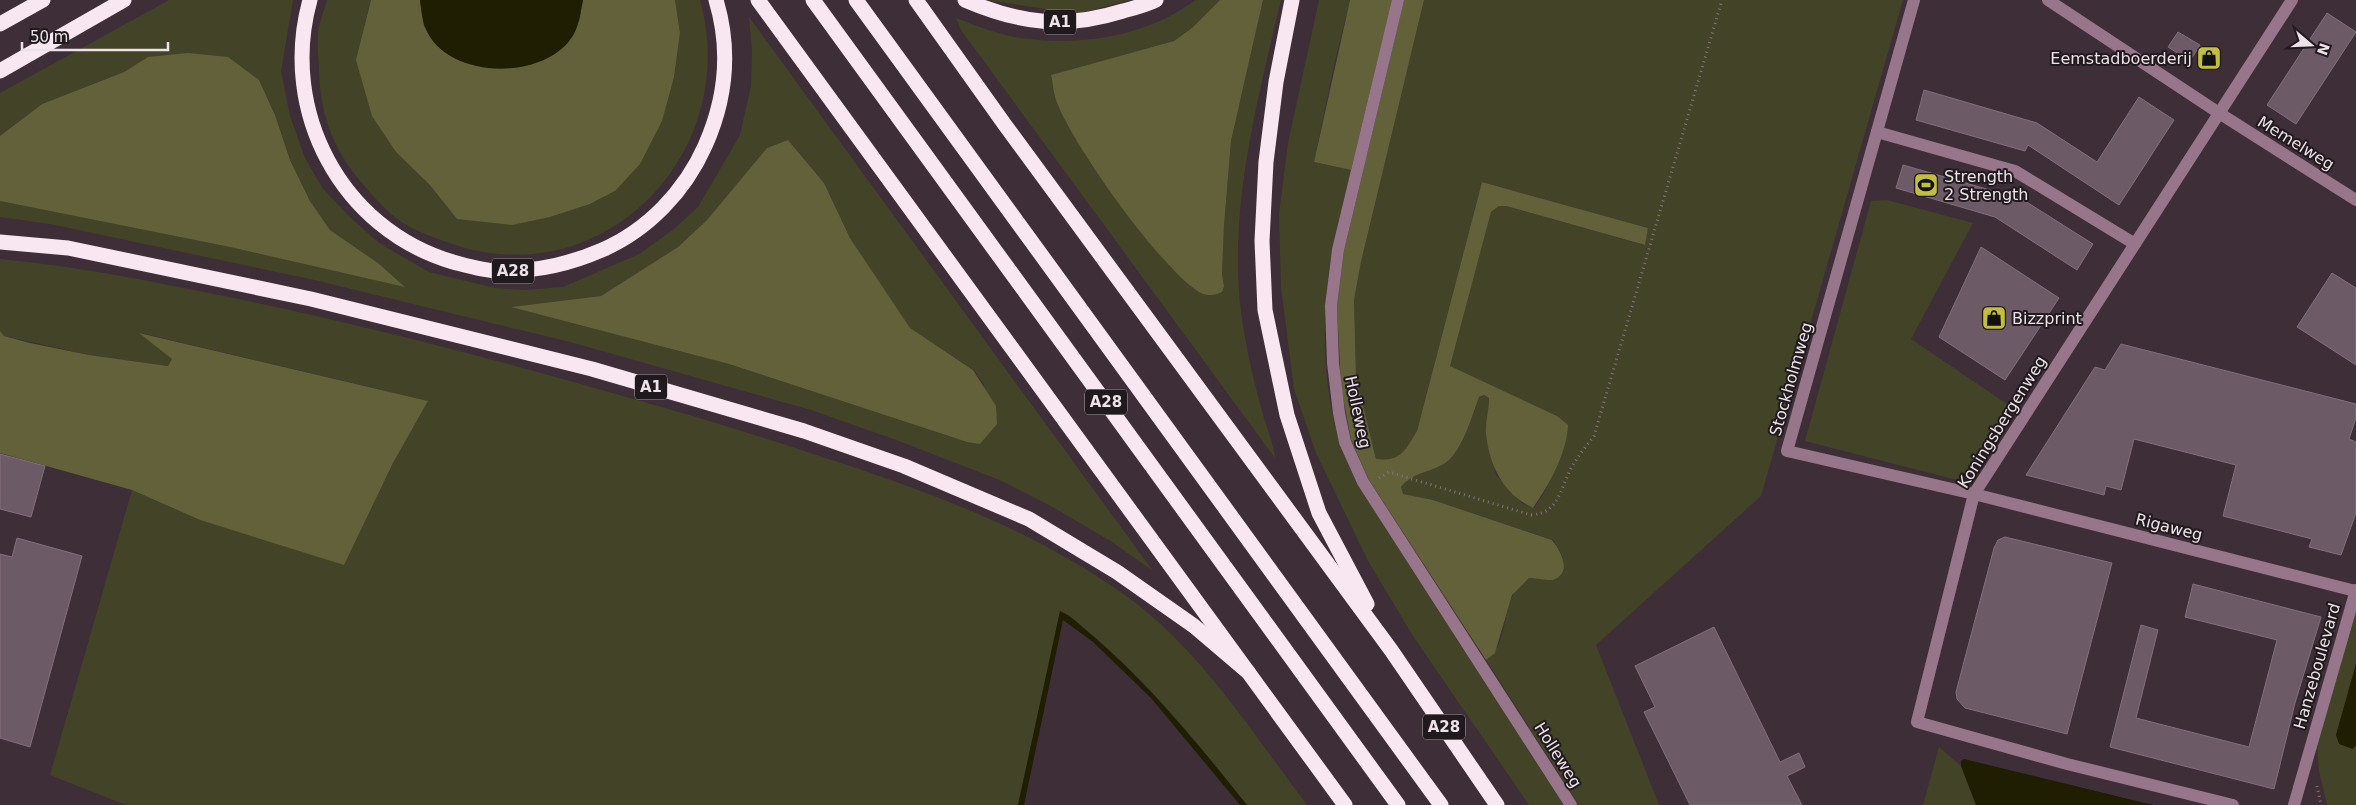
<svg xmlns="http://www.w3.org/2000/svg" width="2356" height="805" viewBox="0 0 2356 805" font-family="'DejaVu Sans',sans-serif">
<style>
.green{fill:#434327;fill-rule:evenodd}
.forest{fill:#62613a}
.water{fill:#1f1e02}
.building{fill:#6c5b66;stroke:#816f7a}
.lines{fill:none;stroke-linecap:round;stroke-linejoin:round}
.path{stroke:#82747c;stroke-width:3;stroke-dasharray:1 4;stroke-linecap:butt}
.minor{stroke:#97758a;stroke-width:12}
.highway{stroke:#f8e6f1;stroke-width:15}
.labels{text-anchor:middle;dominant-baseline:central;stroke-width:4;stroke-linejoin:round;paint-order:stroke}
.shield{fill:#20191d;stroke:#b0a6ab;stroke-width:1}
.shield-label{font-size:15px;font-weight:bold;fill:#ede2e8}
.poi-label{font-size:16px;fill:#ede2e8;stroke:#20191d;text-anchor:start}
.street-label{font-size:16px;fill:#ede2e8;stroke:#20191d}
</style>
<rect width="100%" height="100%" fill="#3e2e38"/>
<g class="green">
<path d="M169 0H293L281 71 290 116 305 158 323 189 351 218 379 243 429 272 495 288 524 290 563 287 639 254 674 229 698 207 740 135 751 86 752 50 749 17 1153 571 1112 542 1051 506 1002 481 899 441 811 410 570 342 310 279 50 224 0 217V201L230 247 404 286 378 263 330 230 310 201 290 160 275 115 259 80 148 57 124 72 42 104 0 136V93ZM788 140 824 183 850 238 910 329 974 370 984 385 967 442 729 364 513 307 601 296 678 247 707 220 767 148Z"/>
<path d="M327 0H371L364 26 429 184 457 219 550 217 590 204 615 191 674 77 680 33 675 0H700C742 150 607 294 455 245 433 237 409 230 391 214 380 204 370 192 360 181 330 144 319 110 319 63 318 53 317 43 318 33 319 22 324 11 327 0Z"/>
<polygon points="986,0 1129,0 1078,14"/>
<path d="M1195 0H1220L1192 28 1174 41 1052 75 1055 98 1083 150 1171 268 1204 294 1224 286 1222 274 1224 226 1231 141 1263 0H1281C1258 98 1230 202 1240 303 1244 339 1252 375 1262 411 1266 427 1273 441 1275 458L961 30 956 18C977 26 999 35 1022 38 1078 47 1149 36 1195 0Z"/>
<path d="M1319 0H1350L1335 61 1314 162 1351 170C1343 206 1332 242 1328 278 1320 346 1325 425 1359 486L1565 805H1529L1413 636 1368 561 1316 453 1294 389 1281 287 1279 214 1288 143Z"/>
<path d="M1424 0H1903L1761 496 1596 645 1659 805H1579L1486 660C1507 645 1502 616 1513 595 1516 588 1523 582 1529 578 1536 578 1547 581 1553 580 1573 573 1561 551 1553 540L1433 500 1402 494 1401 487C1414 472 1425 473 1442 465 1461 456 1472 416 1479 397L1484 395 1489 398 1486 431 1496 475 1522 503 1534 508 1544 493 1560 456 1557 416 1449 366 1491 212 1499 206H1506L1644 245 1648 228 1482 182 1417 431C1405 450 1401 462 1376 459L1356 377 1354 300 1361 262Z"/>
<polygon points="1887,200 1973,223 1911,339 2013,408 1961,481 1805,441 1871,201"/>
<path d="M0 259C76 266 150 281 224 296 359 324 491 358 623 396 698 417 773 440 847 465 948 499 1037 533 1125 595 1201 650 1251 731 1307 805H1247C1206 754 1166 704 1119 659 1100 642 1082 624 1060 612L1018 805H126L50 775 132 490 200 520 344 564 393 463 428 401 141 333 172 359 168 366 89 355 4 336 0 331Z"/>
<polygon points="2356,609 2356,664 2336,735 2353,748 2356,745 2356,805 2327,805 2319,771 2317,746"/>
<polygon points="1939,747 1961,766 1976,805 1923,805"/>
</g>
<g class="forest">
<polygon points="371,0 420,0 424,26 436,43 579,21 583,0 675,0 680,33 674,77 662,121 640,164 615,191 590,204 550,217 512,225 457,219 429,184 396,152 372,116 356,60"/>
<path d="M1220 0H1263L1231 141 1224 226 1222 274 1224 286 1222 292C1216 295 1209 296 1203 294 1166 277 1067 138 1055 97 1053 90 1053 82 1051 75L1174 41 1192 28Z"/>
<polygon points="1350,0 1392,0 1351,170 1314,162"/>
<path d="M1404 0H1424L1361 262 1354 300 1356 377 1376 459C1401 462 1405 450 1417 431L1482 182 1648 228 1645 245 1506 206H1499L1491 212 1450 366 1557 416 1568 425C1567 453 1549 485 1533 508 1503 494 1489 465 1486 433 1485 422 1489 410 1489 398L1484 395 1479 397C1472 416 1461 456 1442 465 1425 474 1414 472 1401 487L1403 494 1433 500 1552 540C1561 551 1573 573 1553 580 1547 581 1536 578 1529 578L1512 595 1495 653 1486 660 1369 480 1351 440 1341 387 1337 307 1344 251Z"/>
<polygon points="188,53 228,57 259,80 275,115 290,160 310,201 330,230 378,263 405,287 230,247 0,201 0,136 42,104 124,72 148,57"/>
<polygon points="788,140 824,183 850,238 910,328 973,370 996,406 997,424 980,444 967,442 729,364 511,307 601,296 678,247 707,220 767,148"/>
<polygon points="0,331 4,336 30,343 89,355 168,366 172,359 139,333 428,401 393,463 344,565 200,520 132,490 0,453"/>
</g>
<g class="water">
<path d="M420 0H583C580 14 579 29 570 40 538 82 444 78 425 27 422 19 421 8 420 0Z"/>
<path d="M1060 611C1071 615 1083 628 1093 636 1151 686 1199 745 1247 805H1240L1151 698 1093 642 1063 620 1024 805H1018Z"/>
<polygon points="2356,664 2356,745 2353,749 2339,744 2336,735"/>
<polygon points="1964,759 2153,805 1976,805 1961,766 1961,761"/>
</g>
<g class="building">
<polygon points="2327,13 2356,32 2296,124 2267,105"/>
<polygon points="2178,32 2200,45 2190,61 2168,47"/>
<polygon points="1924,90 2037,123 2097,162 2139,97 2174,120 2119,205 2028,145 2025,151 1916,120"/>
<polygon points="1903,165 2004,194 2006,189 2093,244 2077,270 1995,217 1896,188"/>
<polygon points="1981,247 2059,298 2005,380 1939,337"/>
<polygon points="2332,273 2356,288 2356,365 2297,327"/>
<polygon points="2121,344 2356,404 2356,418 2349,439 2356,442 2356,513 2341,555 2309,547 2312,539 2223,516 2236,465 2134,439 2121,490 2106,486 2104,495 2026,475 2095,367 2105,370"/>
<polygon points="0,454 45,466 31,517 0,509"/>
<polygon points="2005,537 2112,563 2067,734 1965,708 1957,699 1956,692 1994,548 1998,540"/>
<polygon points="17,538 82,556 30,747 0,738 0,554 12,557"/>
<polygon points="2193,584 2321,617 2295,703 2274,789 2110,747 2141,625 2158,630 2136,718 2249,747 2277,640 2185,617"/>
<polygon points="1714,627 1780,762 1799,753 1805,767 1787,776 1802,805 1690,805 1644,712 1655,707 1635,666"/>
</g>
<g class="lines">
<g class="path">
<path d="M1379 478 1389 472 1531 515C1561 513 1560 486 1573 465 1579 455 1587 445 1594 436L1722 0"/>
<polyline points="2317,786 2321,805"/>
</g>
<g class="minor">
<polyline points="1398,0 1338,250 1331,306 1333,363 1339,413 1345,442 1363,482 1571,805"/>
<polyline points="1914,0 1787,451 1974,494 2355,591"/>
<polyline points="2048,0 2219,113 2356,200"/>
<polyline points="1877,132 2015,171 2135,244"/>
<polyline points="2233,805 2067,764 1917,722 1974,494 2292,0"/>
<polyline points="2294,805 2356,590"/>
</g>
<g class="highway">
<path d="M310 0C279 111 341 229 453 262 468 266 484 271 499 271 535 272 570 264 602 250 648 230 685 191 705 146 726 99 731 50 716 0"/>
<polyline points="758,0 1345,805"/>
<polyline points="813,0 1398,805"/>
<polyline points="856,0 1441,805"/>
<polyline points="916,0 1005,125 1391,650 1497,805"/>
<path d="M965 0C1021 24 1065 29 1123 11 1134 8 1146 5 1156 0"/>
<polyline points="1292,0 1276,82 1266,162 1262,241 1265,310 1287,415 1319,513 1367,604"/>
<polyline points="0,24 43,0"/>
<polyline points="0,71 124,0"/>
<polyline points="0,242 68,248 311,299 592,369 804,431 904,466 1029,519 1117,572 1194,626 1248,672"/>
</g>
</g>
<defs>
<symbol id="shop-square" viewBox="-11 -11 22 22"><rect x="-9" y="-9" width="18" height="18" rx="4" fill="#c1be40" stroke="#20191d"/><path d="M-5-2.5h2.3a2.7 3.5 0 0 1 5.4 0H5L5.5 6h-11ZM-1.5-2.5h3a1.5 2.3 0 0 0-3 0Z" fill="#111"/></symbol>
<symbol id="stadium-square" viewBox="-11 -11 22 22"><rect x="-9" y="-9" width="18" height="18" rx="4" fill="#c1be40" stroke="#20191d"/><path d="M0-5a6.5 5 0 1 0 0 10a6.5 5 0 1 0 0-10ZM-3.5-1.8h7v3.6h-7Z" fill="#111"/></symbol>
</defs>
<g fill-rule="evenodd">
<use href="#shop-square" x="2195" y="44" width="28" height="28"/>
<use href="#stadium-square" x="1912" y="171" width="28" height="28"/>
<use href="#shop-square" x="1980" y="304" width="28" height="28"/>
</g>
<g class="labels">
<g class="shield">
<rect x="1044" y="9.5" width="32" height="25" rx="4"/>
<rect x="492" y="258.5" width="42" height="25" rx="4"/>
<rect x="635" y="374.5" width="32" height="25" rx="4"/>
<rect x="1085" y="389.5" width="42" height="25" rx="4"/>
<rect x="1423" y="714.5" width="42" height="25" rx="4"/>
</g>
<g class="shield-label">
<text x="1060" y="22">A1</text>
<text x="513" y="271">A28</text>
<text x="651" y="387">A1</text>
<text x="1106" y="402">A28</text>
<text x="1444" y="727">A28</text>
</g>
<g class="poi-label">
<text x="2192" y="58" text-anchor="end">Eemstadboerderij</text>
<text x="1944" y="176">Strength<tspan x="1944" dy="18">2 Strength</tspan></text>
<text x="2012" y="318">Bizzprint</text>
</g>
<g class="street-label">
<text transform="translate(2296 143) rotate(32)">Memelweg</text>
<text transform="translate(1791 379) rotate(-74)">Stockholmweg</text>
<text transform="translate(1358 412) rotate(78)">Holleweg</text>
<text transform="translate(2002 422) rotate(-58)">Koningsbergenweg</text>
<text transform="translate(2169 527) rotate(14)">Rigaweg</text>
<text transform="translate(2317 666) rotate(-74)">Hanzeboulevard</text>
<text transform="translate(1558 755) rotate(58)">Holleweg</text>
</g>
</g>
<g transform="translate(2311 45) rotate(109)" stroke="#20191d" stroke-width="4" paint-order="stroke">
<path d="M0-4L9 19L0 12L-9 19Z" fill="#ede2e8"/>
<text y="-8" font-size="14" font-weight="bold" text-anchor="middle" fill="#ede2e8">N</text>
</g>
<path d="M22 42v8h146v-8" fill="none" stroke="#ede2e8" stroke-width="2.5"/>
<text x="30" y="42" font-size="15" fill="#ede2e8" stroke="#20191d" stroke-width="4" paint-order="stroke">50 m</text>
</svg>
